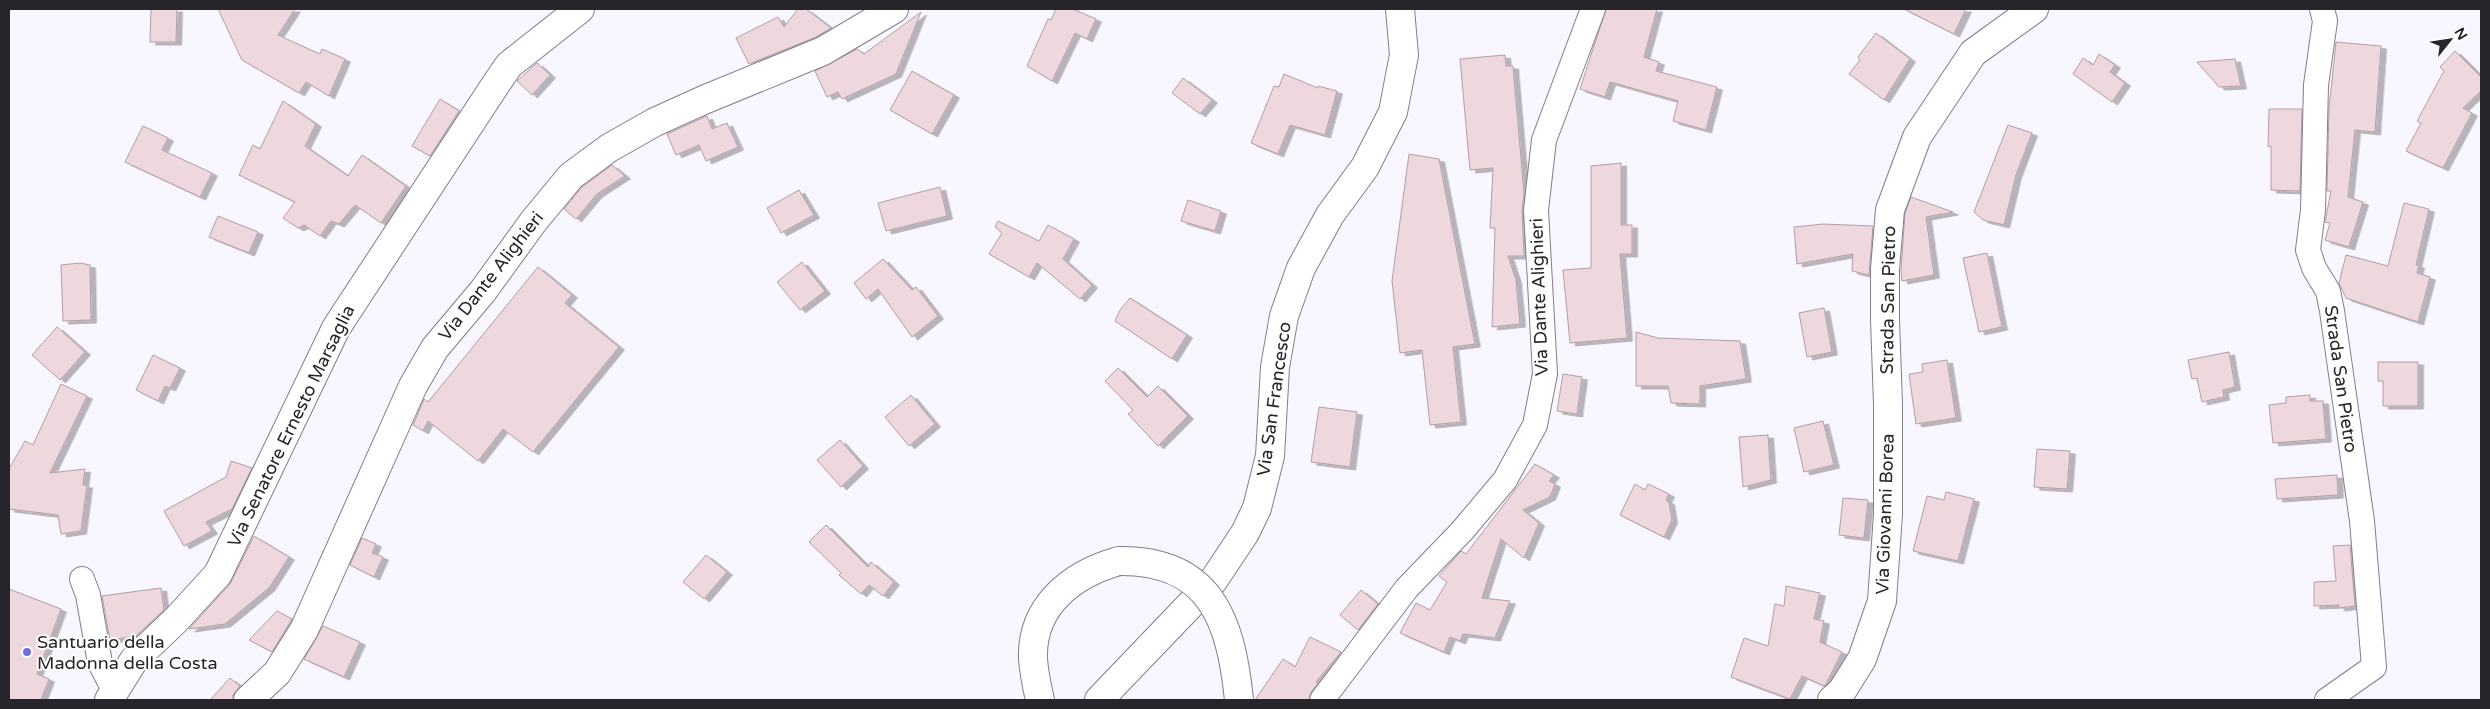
<svg xmlns="http://www.w3.org/2000/svg" width="2490" height="709" viewBox="0 0 2490 709" font-family="'Varela Round',sans-serif">
<style>
.building{fill:#eed7dd;stroke:#b39ea3;filter:url(#shadow)}
.lines{fill:none;stroke-linecap:round;stroke-linejoin:round}
.minor-casing{stroke:#817d8e;stroke-width:26}
.tertiary-casing{stroke:#817d8e;stroke-width:30}
.secondary-casing{stroke:#817d8e;stroke-width:30}
.minor{stroke:#fff;stroke-width:24}
.tertiary{stroke:#fff;stroke-width:28}
.secondary{stroke:#fff;stroke-width:28}
.secondary-bridge-casing{stroke:#817d8e;stroke-width:30;stroke-linecap:butt}
.secondary-bridge{stroke:#fff;stroke-width:28}
.poi-dot{fill:#6f6ce7;stroke:#fff;stroke-width:2}
.labels{text-anchor:middle;dominant-baseline:central;stroke-width:4;stroke-linejoin:round;paint-order:stroke}
.street-label{font-size:18px;fill:#26252b;stroke:#fff}
.poi-label{font-size:18px;fill:#26252b;stroke:#fff;text-anchor:start}
</style>
<defs>
<filter id="shadow"><feDropShadow dx="5.5" dy="3" stdDeviation="0" flood-color="#0004"/></filter>
</defs>
<rect width="100%" height="100%" fill="#f8f6fe"/>
<g class="building">
<polygon points="151,9 177,9 176,42 150,42"/>
<polygon points="218,9 295,9 278,35 320,54 322,49 345,59 329,96 306,82 299,93 242,60"/>
<polygon points="798,9 806,9 831,28 816,37 749,64 736,38 778,17 784,27"/>
<polygon points="1056,9 1073,9 1096,19 1087,39 1075,33 1052,81 1027,66 1048,19 1051,20"/>
<polygon points="1606,9 1657,9 1644,57 1659,62 1656,71 1717,87 1706,130 1673,121 1678,101 1610,82 1605,97 1580,89"/>
<polygon points="1904,9 1966,9 1954,34"/>
<polygon points="921,12 896,74 842,99 838,92 827,97 815,71 857,49 864,54"/>
<polygon points="1876,33 1910,59 1884,100 1849,74 1860,60 1858,57"/>
<polygon points="2336,42 2381,46 2375,132 2355,130 2348,197 2363,202 2349,247 2325,240 2330,223 2325,222 2331,191 2327,191 2329,109"/>
<polygon points="2455,51 2481,77 2481,91 2463,108 2472,113 2443,168 2406,151 2421,123 2417,121 2444,71 2440,67"/>
<polygon points="2099,54 2115,65 2110,72 2125,83 2112,102 2073,74 2083,58 2093,65"/>
<polygon points="1505,55 1506,66 1513,66 1524,193 1522,211 1524,256 1508,256 1516,280 1520,324 1492,327 1495,228 1490,228 1493,168 1470,170 1460,59"/>
<polygon points="2235,59 2241,86 2219,87 2197,62"/>
<polygon points="537,63 550,75 532,95 517,81"/>
<polygon points="912,71 954,95 932,134 890,110"/>
<polygon points="1284,74 1318,88 1318,86 1337,91 1325,135 1290,125 1278,154 1251,143 1274,86 1279,87"/>
<polygon points="1183,78 1212,100 1200,114 1172,93"/>
<polygon points="440,99 459,111 430,156 412,146"/>
<polygon points="283,101 316,124 305,146 348,176 362,155 406,186 381,223 355,205 339,224 331,221 320,236 304,225 298,228 283,218 295,202 239,175 253,145 260,149"/>
<polygon points="2269,109 2302,109 2300,191 2271,190 2271,146 2268,147"/>
<polygon points="707,116 712,129 727,123 738,147 706,161 699,145 676,155 667,134"/>
<polygon points="2008,125 2032,133 2016,175 2004,225 1983,220 1974,212"/>
<polygon points="143,126 168,138 162,150 212,173 200,197 125,162"/>
<polygon points="1409,154 1439,159 1475,344 1453,347 1461,422 1430,425 1422,350 1400,353 1392,281"/>
<polygon points="1621,163 1621,225 1632,225 1632,254 1620,254 1627,338 1570,343 1563,270 1591,268 1591,166"/>
<polygon points="612,165 625,176 597,194 576,219 564,209 582,187"/>
<polygon points="940,187 947,216 886,231 878,203"/>
<polygon points="799,190 814,215 781,233 767,208"/>
<polygon points="1911,197 1953,212 1926,217 1934,275 1902,281 1901,270 1905,213"/>
<polygon points="1188,200 1221,211 1215,231 1181,221"/>
<polygon points="2404,203 2429,209 2416,265 2419,265 2417,273 2430,277 2418,322 2346,298 2339,283 2346,255 2388,266"/>
<polygon points="218,216 258,232 249,253 209,237"/>
<polygon points="998,221 1039,241 1048,225 1074,239 1063,259 1092,285 1080,299 1037,263 1029,277 989,254 1002,233 995,227"/>
<polygon points="1823,224 1873,226 1869,275 1852,271 1853,254 1797,264 1794,227"/>
<polygon points="1987,253 2002,327 1979,332 1963,258"/>
<polygon points="883,259 912,290 916,287 938,316 912,337 878,289 866,299 854,283"/>
<polygon points="802,262 825,291 800,310 777,282"/>
<polygon points="80,263 90,265 91,320 63,321 61,265"/>
<polygon points="538,267 572,295 565,303 619,347 533,452 503,429 478,461 428,421 423,431 413,425 424,399 428,402"/>
<polygon points="1130,298 1187,335 1172,359 1115,321 1120,310"/>
<polygon points="1824,308 1832,352 1807,357 1799,313"/>
<polygon points="57,327 85,352 60,380 32,355"/>
<polygon points="1636,332 1658,338 1740,341 1746,379 1700,386 1700,404 1671,403 1668,386 1636,386"/>
<polygon points="2229,352 2235,387 2223,390 2224,397 2202,402 2197,378 2192,379 2188,360"/>
<polygon points="153,355 180,368 170,388 165,386 158,401 136,390"/>
<polygon points="1947,360 1956,418 1916,424 1909,374 1923,372 1922,364"/>
<polygon points="2378,362 2418,362 2418,406 2383,406 2383,381 2378,381"/>
<polygon points="1118,368 1147,397 1158,386 1188,416 1158,446 1128,414 1133,410 1105,381"/>
<polygon points="1563,374 1582,377 1577,414 1557,411"/>
<polygon points="61,384 87,396 50,473 85,469 83,485 87,485 81,531 61,534 58,515 9,509 9,469 25,441 33,445"/>
<polygon points="911,395 935,424 909,446 885,417"/>
<polygon points="2310,395 2310,401 2323,401 2326,439 2273,443 2269,405 2286,403 2286,397"/>
<polygon points="1319,407 1357,412 1350,467 1311,462"/>
<polygon points="1823,421 1834,465 1804,472 1794,428"/>
<polygon points="1768,435 1771,480 1743,487 1739,437"/>
<polygon points="840,440 863,466 841,487 817,460"/>
<polygon points="2037,449 2070,451 2067,489 2034,487"/>
<polygon points="231,461 252,468 232,509 206,522 212,531 184,546 164,511 226,477"/>
<polygon points="1535,464 1554,475 1549,481 1555,484 1550,497 1523,510 1539,523 1524,558 1501,539 1482,598 1510,601 1495,638 1463,634 1460,641 1450,637 1444,652 1400,633 1416,603 1430,610 1447,582 1439,576 1461,551 1466,554"/>
<polygon points="2337,475 2338,495 2277,499 2275,479"/>
<polygon points="1635,484 1645,490 1648,484 1669,494 1666,500 1669,502 1672,520 1664,537 1620,515"/>
<polygon points="1946,492 1974,499 1958,561 1913,551 1927,496 1944,500"/>
<polygon points="1843,498 1868,500 1864,538 1839,535"/>
<polygon points="826,525 868,567 871,562 894,582 883,596 869,585 861,594 839,575 841,573 809,542"/>
<polygon points="254,536 289,557 269,588 225,624 189,629 230,584"/>
<polygon points="362,538 376,544 372,553 383,557 374,577 350,565"/>
<polygon points="2350,545 2355,606 2339,608 2339,605 2314,606 2314,582 2336,581 2333,546"/>
<polygon points="706,555 727,572 704,599 683,582"/>
<polygon points="1786,586 1820,593 1814,619 1824,621 1820,642 1842,652 1826,684 1824,686 1802,676 1790,699 1731,677 1744,638 1768,646 1775,604 1784,606"/>
<polygon points="161,588 164,610 136,636 110,640 102,596"/>
<polygon points="9,589 61,609 37,674 49,679 41,700 9,700"/>
<polygon points="1361,590 1378,604 1358,630 1340,615"/>
<polygon points="277,611 292,619 272,652 249,640"/>
<polygon points="323,626 360,642 344,677 304,659"/>
<polygon points="1310,637 1341,652 1316,682 1318,683 1311,692 1309,700 1255,700 1283,659 1295,667"/>
<polygon points="230,678 240,686 233,695 233,700 210,700"/>
</g>
<g class="lines">
<defs>
<g id="minor">
<polyline points="2322,9 2325,21 2316,85 2313,210 2308,250 2314,268 2328,291 2332,311 2362,521 2374,667 2327,700"/>
<polyline points="82,579 88,595 100,663 114,690"/>
<polyline points="1322,700 1407,588 1462,531 1505,480 1535,425 1545,374 1536,210 1544,140 1593,9"/>
</g>
<g id="tertiary">
<polyline points="109,700 134,660 176,620 218,574 336,328 494,87 509,65 580,9"/>
<polyline points="248,700 277,673 304,630 413,386 435,348 483,291 533,222 571,176 609,148 655,122 706,99 823,51 894,9"/>
<polyline points="1099,700 1213,581 1245,533 1257,508 1270,456 1275,367 1284,316 1301,268 1330,215 1365,167 1393,112 1404,55 1400,9"/>
<polyline points="1832,700 1842,691 1862,659 1882,601 1888,514 1888,404 1885,320 1885,269 1890,210 1917,137 1973,53 2034,9"/>
</g>
<path id="secondary" d="M1040 700C1037 687 1034 673 1033 659 1031 606 1072 574 1119 561"/>
</defs>
<use href="#minor" class="minor-casing"/>
<use href="#tertiary" class="tertiary-casing"/>
<use href="#secondary" class="secondary-casing"/>
<use href="#minor" class="minor"/>
<use href="#tertiary" class="tertiary"/>
<use href="#secondary" class="secondary"/>
<defs>
<path id="secondary-bridge" d="M1119 561C1211 560 1231 621 1239 700"/>
</defs>
<use href="#secondary-bridge" class="secondary-bridge-casing"/>
<use href="#secondary-bridge" class="secondary-bridge"/>
</g>
<circle class="poi-dot" cx="27" cy="652" r="5"/>
<g class="labels">
<g class="street-label">
<text transform="translate(491 276) rotate(-52)">Via Dante Alighieri</text>
<text transform="translate(1539 297) rotate(-92)">Via Dante Alighieri</text>
<text transform="translate(1888 300) rotate(-89)">Strada San Pietro</text>
<text transform="translate(2341 379) rotate(82)">Strada San Pietro</text>
<text transform="translate(1274 399) rotate(-82)">Via San Francesco</text>
<text transform="translate(291 426) rotate(-64)">Via Senatore Ernesto Marsaglia</text>
<text transform="translate(1885 514) rotate(-88)">Via Giovanni Borea</text>
</g>
<g class="poi-label">
<text x="37" y="642">Santuario della<tspan x="37" dy="21">Madonna della Costa</tspan></text>
</g>
</g>
<rect width="2490" height="709" fill="none" stroke="#26252b" stroke-width="20"/>
<g transform="translate(2450 40) rotate(60)" stroke="#ffffff" stroke-width="4" paint-order="stroke">
<path d="M0-4L9 19L0 12L-9 19Z" fill="#26252b"/>
<text y="-8" font-size="14" font-weight="bold" text-anchor="middle" fill="#26252b">N</text>
</g>
</svg>
